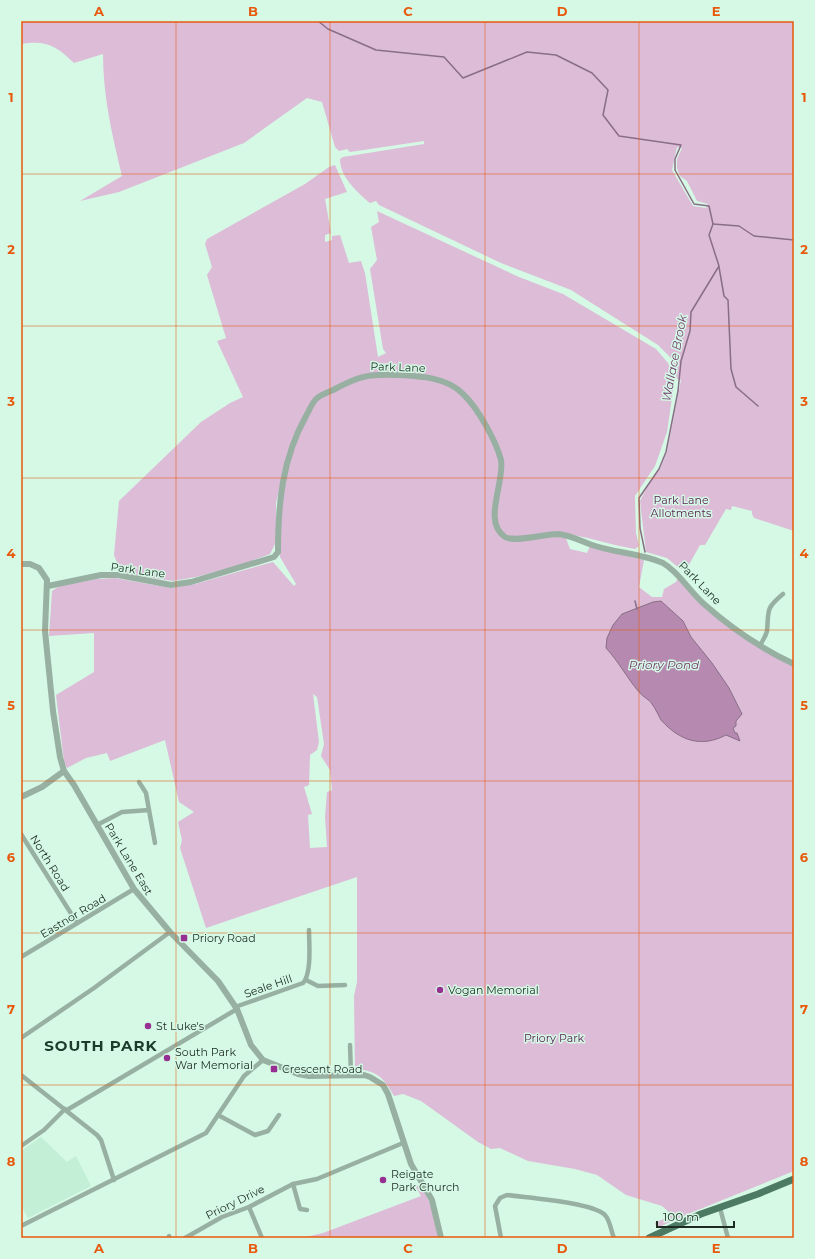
<svg xmlns="http://www.w3.org/2000/svg" width="815" height="1259" viewBox="0 0 815 1259" font-family="Montserrat,sans-serif">
<style>
.built{fill:#c2efd6}
.green{fill:#ddbcd8;fill-rule:evenodd}
.water{fill:#b68ab0;stroke:#886e86}
.lines{fill:none;stroke-linecap:round;stroke-linejoin:round}
.stream{stroke:#886e86;stroke-width:1.5}
.minor{stroke:#97b0a2;stroke-width:4.5}
.tertiary{stroke:#97b0a2;stroke-width:6}
.primary{stroke:#4c7a62;stroke-width:7}
.grid{fill:none;stroke:#e8590c;stroke-width:1;stroke-opacity:0.55}
.poi-dot{fill:#972e91;stroke:#d5f9e5;stroke-width:1.5}
.labels{text-anchor:middle;dominant-baseline:central;stroke-width:3;stroke-linejoin:round;paint-order:stroke}
.street-label{font-size:11px;fill:#1d2b23;stroke:#d5f9e5}
.park-label{font-size:11px;fill:#582254;stroke:#d5f9e5}
.poi-label{font-size:11px;fill:#1d2b23;stroke:#d5f9e5;text-anchor:start}
.water-label{font-size:12px;font-style:italic;fill:#733b6e;stroke:#d5f9e5}
.district-label{font-size:15px;font-weight:bold;letter-spacing:1px;fill:#1c3b2c;stroke:#d5f9e5}
.neatline{fill:none;stroke:#e8590c;stroke-width:1.5}
.grid-label{font-size:13px;text-anchor:middle;font-weight:bold;fill:#e8590c}
</style>
<rect width="100%" height="100%" fill="#d5f9e5"/>
<polygon class="built" points="41,1137 67,1162 76,1156 91,1186 28,1218 21,1205 21,1151"/>
<g class="green">
<path d="M21 21H794V531L754 518 752 514V511L732 506 731 510 726 509 705 545H700L686 570 679 568 667 558 646 552 640 501 648 485 660 469 667 452 681 380 677 379 671 358 658 345 571 290 501 263 379 205 376 201 370 203C357 192 340 177 340 159L343 157 424 144V141L350 152 347 149 339 151 335 147 322 102 307 98 244 143 119 192 80 201 122 176C112 135 103 96 103 54L74 63C56 46 47 40 21 44ZM677 147 682 148 677 159V168L680 176 687 181 697 201 708 204 706 208 693 206 672 170Z"/>
<path d="M335 165 347 192 325 199 331 233 325 235V242L332 240V236L340 235 349 263 361 261 365 273 378 357 386 353 383 349 370 269 377 260 371 227 379 222 377 211 519 277 563 294 656 349 668 363 673 374 674 384 667 432 655 466 635 496 636 533 639 546 635 549C611 545 588 537 564 533L570 549 587 553 590 546 644 560 639 587 652 597H662L664 589 676 582 678 577 696 600 794 666V1171L688 1214 657 1228 655 1223 672 1215 662 1206 626 1195 597 1175 575 1169 528 1161 500 1148 491 1149 478 1142 421 1101 403 1094 394 1096C383 1077 378 1071 355 1069L354 996 357 982V877L206 928 180 848 182 840 178 822 194 812 179 802 165 740 110 761 107 753 86 758 67 768 64 762 56 695 94 672V633L49 636 52 591 59 586 97 579 115 578 171 588 195 584 273 562 294 586 296 584 280 557V506L288 451 276 503V542L270 554 241 565 196 577 173 581 121 573 114 555 119 501 201 422 230 403 243 397 217 341 226 338 207 275 212 267 205 244 207 239 305 184 329 167ZM313 694 317 697 324 744 321 756 330 770 332 790 327 792 325 817 327 847 310 848 308 815 312 814 304 787 309 785 310 755 317 750 319 742Z"/>
<polygon points="420,1184 431,1205 438,1238 302,1238 323,1233 421,1196 416,1187"/>
</g>
<path class="water" d="M661 601 683 621 691 637 712 663 729 688 742 714 736 721V726L733 728 735 733H737L740 741 726 735C701 748 680 741 661 720 658 715 656 709 652 704 650 700 643 697 639 692 627 678 619 662 606 648L607 638 613 625 622 614 653 602Z"/>
<g class="lines">
<g class="stream">
<polyline points="318,21 328,29 376,50 444,57 463,78 527,52 556,55 592,73 608,90 603,115 619,136 681,145 675,159 675,170 694,204 709,206 713,224 709,235 719,266 691,312 690,331 681,361 678,391 666,452 659,469 639,498 640,528 645,552"/>
<polyline points="713,224 739,226 754,236 794,240"/>
<polyline points="719,267 724,296 728,300 731,369 736,387 758,406"/>
<polyline points="635,601 637,609"/>
</g>
<g class="minor">
<path d="M760 646C762 641 766 636 767 631 769 610 765 609 783 594"/>
<polyline points="139,782 146,793 149,810"/>
<polyline points="97,825 122,812 149,810 155,843"/>
<polyline points="21,834 77,923"/>
<polyline points="21,957 134,889"/>
<polyline points="306,980 318,986 345,985"/>
<path d="M235 1007 303 983C312 973 309 943 309 930"/>
<polyline points="21,1038 94,988 170,932"/>
<polyline points="350,1045 351,1075"/>
<polyline points="21,1075 97,1135 101,1140 114,1180"/>
<polyline points="67,1110 237,1009"/>
<polyline points="218,1115 255,1135 268,1131 279,1115"/>
<polyline points="21,1146 44,1130 65,1109"/>
<polyline points="293,1184 300,1209 307,1210"/>
<polyline points="249,1207 262,1238"/>
<polyline points="720,1208 728,1238"/>
<polyline points="21,1226 206,1133 244,1076 263,1060"/>
<polyline points="169,1236 170,1238"/>
<polyline points="185,1238 222,1217 249,1207 293,1184 317,1179 403,1143"/>
<path d="M501 1238 495 1206 500 1198 507 1195C527 1198 591 1202 605 1215 610 1220 611 1231 614 1238"/>
</g>
<g class="tertiary">
<polyline points="21,564 30,564 39,568 47,580 45,631 53,711 60,757 64,771 74,785 134,889 170,932 218,981 237,1009 251,1045 263,1060 298,1074 309,1076 364,1075 370,1077 383,1085 388,1094 411,1164 432,1200 441,1238"/>
<path d="M48 586 101 575H118L171 585 191 582 274 557 278 552C278 504 282 459 306 416 309 411 312 403 316 399 320 395 328 392 333 390 359 376 368 374 397 375 419 376 447 377 463 394 478 408 496 441 501 460 505 482 482 522 505 537 515 543 544 534 558 534 570 535 581 541 592 545 615 553 640 553 663 563 680 573 689 591 704 604 731 628 762 649 794 664"/>
<polyline points="21,797 42,787 64,771"/>
</g>
<polyline class="primary" points="649,1238 701,1214 758,1194 794,1179"/>
</g>
<path class="grid" d="M176 21V1238M330 21V1238M485 21V1238M639 21V1238M21 174H794M21 326H794M21 478H794M21 630H794M21 781H794M21 933H794M21 1085H794"/>
<g class="poi-dot">
<rect x="180" y="934" width="8" height="8" rx="2"/>
<circle cx="440" cy="990" r="4"/>
<circle cx="148" cy="1026" r="4"/>
<circle cx="167" cy="1058" r="4"/>
<rect x="270" y="1065" width="8" height="8" rx="2"/>
<circle cx="383" cy="1180" r="4"/>
</g>
<g class="labels">
<g class="street-label">
<text transform="translate(398 367) rotate(2)">Park Lane</text>
<text transform="translate(138 570) rotate(8)">Park Lane</text>
<text transform="translate(700 583) rotate(46)">Park Lane</text>
<text transform="translate(129 859) rotate(59)">Park Lane East</text>
<text transform="translate(50 863) rotate(58)">North Road</text>
<text transform="translate(73 916) rotate(-31)">Eastnor Road</text>
<text transform="translate(268 986) rotate(-19)">Seale Hill</text>
<text transform="translate(235 1202) rotate(-26)">Priory Drive</text>
</g>
<g class="park-label">
<text x="681" y="500">Park Lane<tspan x="681" dy="13">Allotments</tspan></text>
<text x="554" y="1038">Priory Park</text>
</g>
<g class="poi-label">
<text x="192" y="938">Priory Road</text>
<text x="448" y="990">Vogan Memorial</text>
<text x="156" y="1026">St Luke's</text>
<text x="175" y="1052">South Park<tspan x="175" dy="13">War Memorial</tspan></text>
<text x="282" y="1069">Crescent Road</text>
<text x="391" y="1174">Reigate<tspan x="391" dy="13">Park Church</tspan></text>
</g>
<g class="water-label">
<text transform="translate(674 358) rotate(-79)">Wallace Brook</text>
<text x="664" y="664">Priory Pond</text>
</g>
<g class="district-label">
<text x="101" y="1045">SOUTH PARK</text>
</g>
</g>
<rect width="815" height="1259" fill="none" stroke="#d5f9e5" stroke-width="44"/>
<path d="M657 1221v6h77v-6" fill="none" stroke="#1d2b23" stroke-width="2"/>
<text x="663" y="1221" font-size="12" fill="#1d2b23" stroke="#d5f9e5" stroke-width="3" paint-order="stroke">100 m</text>
<rect x="22" y="22" width="771" height="1215" class="neatline"/>
<g class="grid-label">
<text x="99" y="16">A</text>
<text x="253" y="16">B</text>
<text x="408" y="16">C</text>
<text x="562" y="16">D</text>
<text x="716" y="16">E</text>
<text x="11" y="102">1</text>
<text x="804" y="102">1</text>
<text x="11" y="254">2</text>
<text x="804" y="254">2</text>
<text x="11" y="406">3</text>
<text x="804" y="406">3</text>
<text x="11" y="558">4</text>
<text x="804" y="558">4</text>
<text x="11" y="710">5</text>
<text x="804" y="710">5</text>
<text x="11" y="862">6</text>
<text x="804" y="862">6</text>
<text x="11" y="1014">7</text>
<text x="804" y="1014">7</text>
<text x="11" y="1166">8</text>
<text x="804" y="1166">8</text>
<text x="99" y="1253">A</text>
<text x="253" y="1253">B</text>
<text x="408" y="1253">C</text>
<text x="562" y="1253">D</text>
<text x="716" y="1253">E</text>
</g>
</svg>
